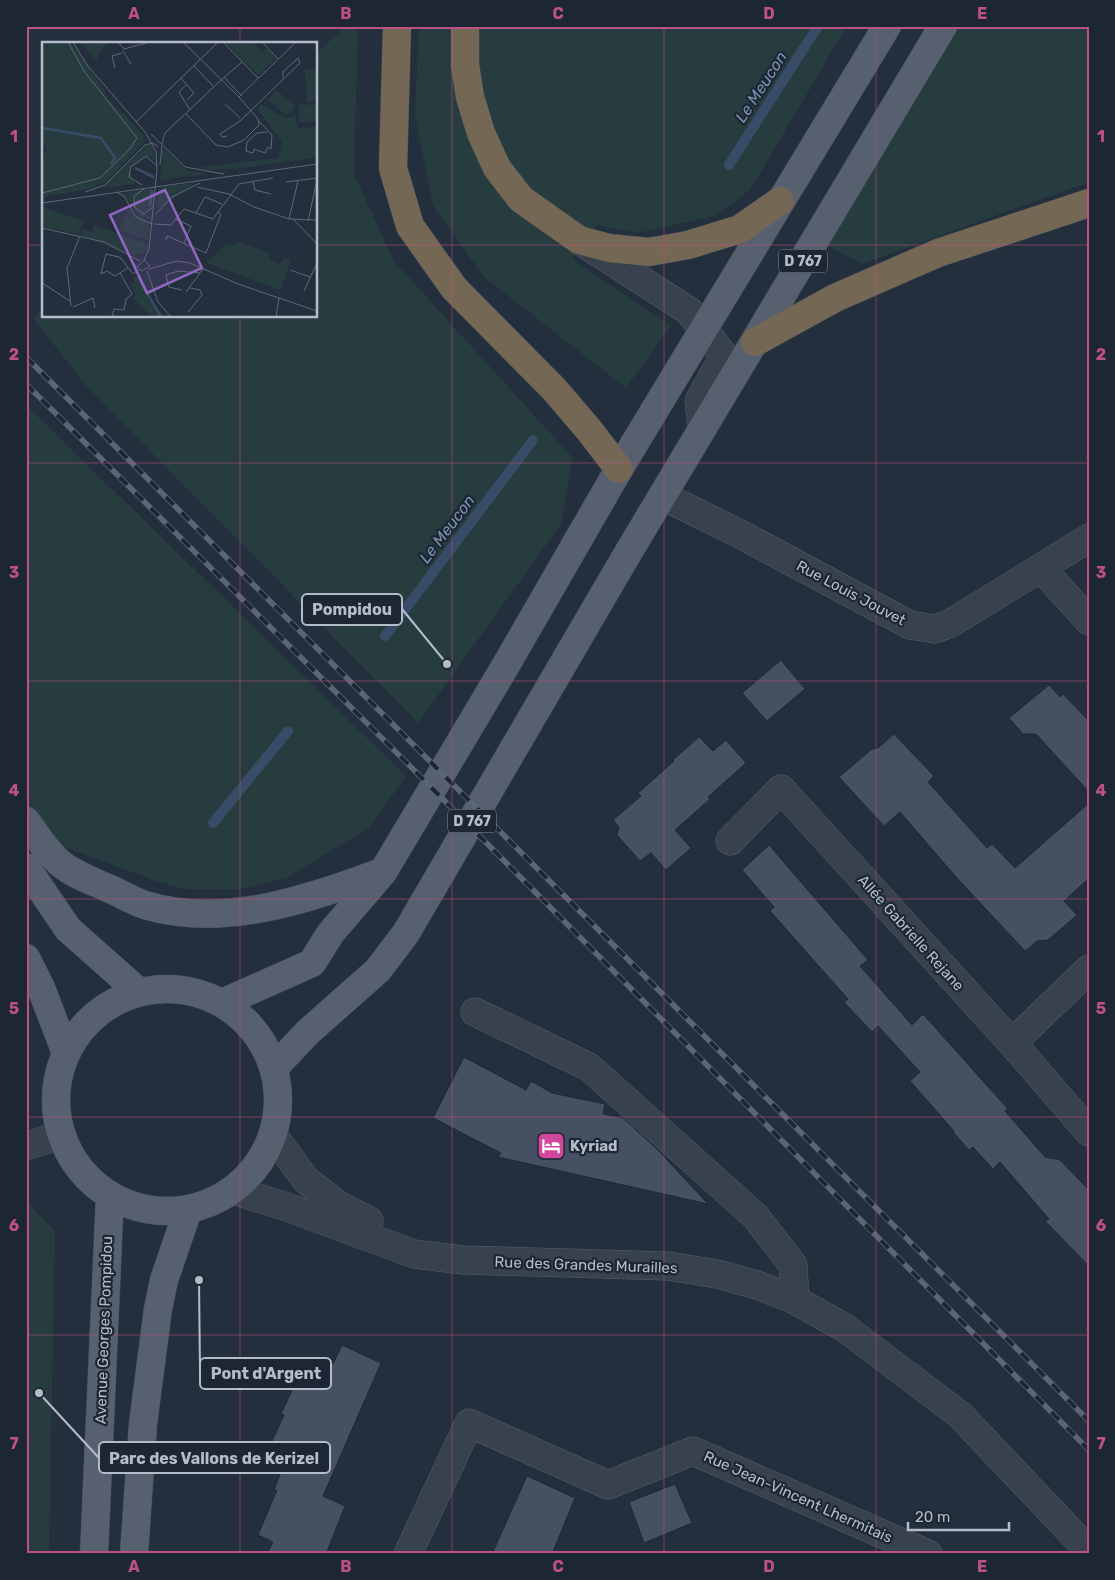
<svg xmlns="http://www.w3.org/2000/svg" width="1115" height="1580" viewBox="0 0 1115 1580" font-family="Rubik,sans-serif">
<style>
.green{fill:#263c3f}
.lines{fill:none;stroke-linecap:round;stroke-linejoin:round}
.stream{stroke:#394c67;stroke-width:10}
.building{fill:#455162;stroke:#1f2835}
.minor-casing{stroke:#565f6c;stroke-width:29}
.major-casing{stroke:#414a57;stroke-width:29}
.highway-casing{stroke:#434c59;stroke-width:29}
.minor{stroke:#38414e;stroke-width:28}
.major{stroke:#56606e;stroke-width:28}
.highway{stroke:#746855;stroke-width:28}
.rail-casing{stroke:#5a6575;stroke-width:5.5}
.rail{stroke:#1d2633;stroke-width:4;stroke-dasharray:11;stroke-linecap:butt}
.grid{fill:none;stroke:#bd5182;stroke-width:1;stroke-opacity:0.55}
.labels{text-anchor:middle;dominant-baseline:central;stroke-width:4.5;stroke-linejoin:round;paint-order:stroke}
.shield{fill:#1d2633;stroke:#878f9c;stroke-width:1}
.shield-label{font-size:14px;font-weight:bold;fill:#b4bcc9}
.street-label{font-size:15px;fill:#b4bcc9;stroke:#1d2633}
.poi-label{font-size:15px;font-weight:bold;fill:#b4bcc9;stroke:#1d2633;text-anchor:start}
.water-label{font-size:16px;font-style:italic;fill:#7c92b1;stroke:#1d2633}
.inset-river{fill:none;stroke:#394c67;stroke-width:2.5}
.inset-road{fill:none;stroke:#5e6776;stroke-width:1}
.view{fill:#9266c3;fill-opacity:0.15;stroke:#9266c3;stroke-width:2.5}
.inset-edge{fill:none;stroke:#b4bcc9;stroke-width:2.5}
.leader{fill:none;stroke:#b4bcc9;stroke-width:2}
.callout-dot{fill:#b4bcc9;stroke:#1d2633;stroke-width:2}
.callout{fill:#1d2633;stroke:#b4bcc9;stroke-width:2}
.callout-label{font-size:16px;text-anchor:middle;font-weight:bold;fill:#b4bcc9}
.neatline{fill:none;stroke:#bd5182;stroke-width:2}
.grid-label{font-size:16px;text-anchor:middle;font-weight:bold;fill:#bd5182}
</style>
<rect width="100%" height="100%" fill="#242f3e"/>
<g class="green">
<polygon points="346,26 358,26 354,174 394,261 573,458 561,524 418,723 87,387 33,318 44,308 44,316 316,316 316,54"/>
<polygon points="419,26 847,26 750,190 715,216 637,233 597,225 572,259 671,326 626,388 484,277 433,206 415,115"/>
<polygon points="951,26 1089,26 1089,184 1075,187 862,264 828,246"/>
<polygon points="26,405 406,776 369,828 286,878 237,890 184,889 153,880 57,844 26,799"/>
<polygon points="26,1201 55,1232 49,1554 26,1554"/>
</g>
<g class="lines">
<g class="stream">
<polyline points="729,165 818,26"/>
<polyline points="385,636 533,440"/>
<polyline points="213,823 288,731"/>
</g>
</g>
<g class="building">
<polygon points="781,660 805,689 767,721 742,693"/>
<polygon points="1049,685 1060,697 1063,694 1089,721 1089,792 1036,734 1023,734 1009,718"/>
<polygon points="894,734 934,776 928,782 987,848 992,844 1015,868 1089,803 1089,878 1064,901 1077,915 1048,940 1037,941 1025,951 956,877 900,812 884,826 839,777 872,749 878,748"/>
<polygon points="699,737 713,751 726,740 746,763 708,797 710,799 675,830 691,848 666,870 651,853 640,861 617,835 619,827 613,820 641,796 638,793 674,761 673,760"/>
<polygon points="769,845 868,960 860,966 912,1025 923,1014 1008,1109 1005,1111 1045,1157 1060,1160 1089,1190 1089,1266 1045,1221 1049,1219 1000,1162 993,1169 973,1147 969,1150 953,1132 954,1131 910,1081 920,1072 878,1026 872,1032 844,1002 848,999 770,911 774,907 742,870"/>
<polygon points="464,1057 526,1090 531,1081 552,1093 605,1104 603,1114 623,1118 657,1149 708,1204 498,1157 501,1153 433,1118"/>
<polygon points="342,1345 381,1363 323,1496 345,1506 326,1554 267,1554 273,1542 258,1535 277,1490 274,1490 282,1469 263,1461 284,1415 281,1414 303,1367 316,1373 322,1359 333,1364"/>
<polygon points="527,1476 575,1498 552,1554 492,1554"/>
<polygon points="675,1484 692,1523 644,1543 629,1502"/>
</g>
<g class="lines">
<defs>
<g id="minor">
<polyline points="582,242 689,311 724,356 699,401 702,428"/>
<polyline points="663,496 740,534 910,625 935,629 951,623 1089,538"/>
<polyline points="1041,568 1089,621"/>
<polyline points="730,841 781,789 1012,1043 1089,1132"/>
<polyline points="475,1012 589,1067 756,1217 793,1265 795,1300"/>
<polyline points="1012,1043 1089,969"/>
<polyline points="273,1135 306,1180 338,1205 369,1221"/>
<polyline points="26,1146 62,1135"/>
<polyline points="233,1190 287,1207 414,1254 463,1260 668,1266 717,1274 757,1285 795,1300 845,1328 960,1415 1089,1551"/>
<polyline points="408,1554 469,1423 608,1485 693,1451 928,1554"/>
</g>
<g id="major">
<path d="M26 821C37 835 46 852 60 863 74 875 93 881 110 889 122 894 133 901 145 905 224 929 308 899 382 872"/>
<polyline points="26,867 68,929 139,992"/>
<polyline points="26,958 41,988 66,1053"/>
<circle cx="167" cy="1100" r="111"/>
<polyline points="222,1003 312,963 330,934 383,872 506,665 619,469 887,26"/>
<polyline points="274,1068 308,1032 378,970 406,933 625,558 943,26"/>
<polyline points="94,1554 110,1195"/>
<polyline points="134,1554 143,1424 158,1309 164,1280 188,1210"/>
</g>
<g id="highway">
<polyline points="397,26 393,168 410,226 454,288 554,389 589,430 619,469"/>
<polyline points="465,26 465,65 470,97 481,133 497,168 521,199 579,240 609,248 649,252 688,245 740,229 780,201"/>
<polyline points="755,342 835,298 938,253 1089,203"/>
</g>
</defs>
<use href="#minor" class="minor-casing"/>
<use href="#major" class="major-casing"/>
<use href="#highway" class="highway-casing"/>
<use href="#minor" class="minor"/>
<use href="#major" class="major"/>
<use href="#highway" class="highway"/>
<defs>
<g id="rail">
<polyline points="26,357 1089,1421"/>
<polyline points="26,384 409,765 1089,1450"/>
</g>
</defs>
<use href="#rail" class="rail-casing"/>
<use href="#rail" class="rail"/>
</g>
<path class="grid" d="M240 26V44M452 26V1554M664 26V1554M876 26V1554M26 245H44M316 245H1089M240 316V1554M26 463H1089M26 681H1089M26 899H1089M26 1117H1089M26 1335H1089"/>
<defs>
<symbol id="hotel-square" viewBox="-11 -11 22 22"><rect x="-9" y="-9" width="18" height="18" rx="4" fill="#d1479c" stroke="#1d2633"/><path d="M-6-4.5h1.5V1H6V5H4.5V3h-9V5H-6ZM-4 0a1.8 1.8 0 1 1 3.6 0ZM.5 0V-2.5h3Q6-2.5 6 0Z" fill="#fff"/></symbol>
</defs>
<g fill-rule="evenodd">
<use href="#hotel-square" x="535" y="1130" width="32" height="32"/>
</g>
<g class="labels">
<g class="shield">
<rect x="779" y="249.5" width="48" height="23" rx="4"/>
<rect x="448" y="809.5" width="48" height="23" rx="4"/>
</g>
<g class="shield-label">
<text x="803" y="261">D 767</text>
<text x="472" y="821">D 767</text>
</g>
<g class="street-label">
<text transform="translate(851 593) rotate(28)">Rue Louis Jouvet</text>
<text transform="translate(911 933) rotate(48)">Allée Gabrielle Rejane</text>
<text transform="translate(586 1265) rotate(2)">Rue des Grandes Murailles</text>
<text transform="translate(104 1330) rotate(-88)">Avenue Georges Pompidou</text>
<text transform="translate(798 1497) rotate(24)">Rue Jean-Vincent Lhermitais</text>
</g>
<g class="poi-label">
<text x="570" y="1146">Kyriad</text>
</g>
<g class="water-label">
<text transform="translate(761 87) rotate(-57)">Le Meucon</text>
<text transform="translate(447 529) rotate(-53)">Le Meucon</text>
</g>
</g>
<g transform="translate(42 42)">
<rect width="275" height="275" fill="#242f3e"/>
<path d="M0 0H29L63 49V54L101 92 103 99 66 138 52 146 0 155V117L5 106 0 103ZM38 0H67L56 12 55 19ZM183 0H210L220 10 224 6 234 16 216 33ZM275 27V59L265 60 263 28ZM234 48 254 64 245 74 226 58ZM219 62 243 76 253 74 256 86 275 85V116L190 127 163 128 159 125 236 116 240 100 216 68ZM275 62V80H257L256 63ZM110 102 114 120 107 114 87 127 93 142 60 146 104 104ZM121 107 145 128 166 132 118 138ZM154 141 117 166H115L117 145ZM111 146 110 165 103 173 109 174 108 178 99 176 81 152ZM0 165 42 179 37 192 0 185ZM86 166 107 183 106 199 77 188ZM52 183 106 202V206L100 212 90 214 39 193 41 187 50 190ZM197 199 229 212 227 217 239 222 241 216 249 217 239 248 165 221 185 202 192 203ZM96 232 112 262 123 275H110L91 256 94 253 89 243 93 241 91 236Z" fill="#263c3f"/>
<path class="inset-river" d="M0 86 59 96 73 116 69 122M93 126 112 135M108 164 110 148M96 235 119 275"/>
<path class="inset-road" d="M31 0 45 23 103 90 114 109 115 127 107 207 102 218M76 0 82 7 108 0M141 0 197 55M181 0 216 36M220 0 236 17M81 9 89 22M152 24 172 45M73 26 70 14 80 11M182 35 199 53M139 36 152 51 145 58M178 39 200 20M144 43 137 50 148 68M197 55 254 0M183 62 198 76M144 72 174 103 186 105 202 98 217 83 216 77 197 55M217 79 230 93 229 107 226 105 223 111 212 107 211 111 204 109 205 100 215 91 225 90M94 80 176 0M109 92 143 125 182 132M185 94 180 95 178 92 198 79 258 21 256 16 241 30V36M120 102 123 91 178 39M118 123 120 104M211 139 213 148 229 152M244 140 275 136M100 143 87 135 89 125 104 114 115 124M155 145 187 152 212 165 247 177 275 178M102 147 92 154 93 166 102 172 111 165M43 150 63 143 103 103 111 101 116 105M74 150 82 154 94 175 110 182M0 151 58 136 87 108 95 96 42 29 26 0M0 161 275 122M154 171 163 155 180 162M113 173 130 155 158 141M133 177 149 184 142 201M247 177 256 139M252 178 275 202M266 179 275 138M112 182 129 183 142 167 171 177 197 142 231 136M0 186 62 200 98 219M124 198 125 194 164 211 179 172 175 170M88 218 100 229 108 224 102 218 96 224M86 226 73 234 65 229 59 232 64 212 77 215 79 216 91 232 97 228M107 227 135 219 148 221 196 242 275 269M248 228 268 235M105 229 116 260 129 275M0 241 28 259M140 248 127 245 124 233 136 229 158 231 161 226M262 249 275 221M144 250 158 231M29 264 25 226 38 194M31 265 51 256 53 266M146 270 160 253 158 248 148 246M70 275 72 267 82 268 84 257 90 252 78 231M234 275 237 256"/>
<path class="view" d="M123 148 160 226 105 251 68 173Z"/>
<rect width="275" height="275" class="inset-edge"/>
</g>
<path class="leader" d="M447 664L402 609M199 1280L200 1373M39 1393L99 1458"/>
<g class="callout-dot">
<circle cx="447" cy="664" r="5"/>
<circle cx="199" cy="1280" r="5"/>
<circle cx="39" cy="1393" r="5"/>
</g>
<g class="callout">
<rect x="302" y="594" width="100" height="31" rx="5"/>
<rect x="200" y="1358" width="131" height="31" rx="5"/>
<rect x="99" y="1442" width="231" height="31" rx="5"/>
</g>
<g class="callout-label">
<text x="352" y="615">Pompidou</text>
<text x="266" y="1379">Pont d'Argent</text>
<text x="214" y="1464">Parc des Vallons de Kerizel</text>
</g>
<rect width="1115" height="1580" fill="none" stroke="#1d2633" stroke-width="55"/>
<path d="M908 1522v8h101v-8" fill="none" stroke="#b4bcc9" stroke-width="2.5"/>
<text x="915" y="1522" font-size="15" fill="#b4bcc9" stroke="#1d2633" stroke-width="4" paint-order="stroke">20 m</text>
<rect x="28" y="28" width="1060" height="1524" class="neatline"/>
<g class="grid-label">
<text x="134" y="19">A</text>
<text x="346" y="19">B</text>
<text x="558" y="19">C</text>
<text x="769" y="19">D</text>
<text x="982" y="19">E</text>
<text x="14" y="142">1</text>
<text x="1101" y="142">1</text>
<text x="14" y="360">2</text>
<text x="1101" y="360">2</text>
<text x="14" y="578">3</text>
<text x="1101" y="578">3</text>
<text x="14" y="796">4</text>
<text x="1101" y="796">4</text>
<text x="14" y="1014">5</text>
<text x="1101" y="1014">5</text>
<text x="14" y="1231">6</text>
<text x="1101" y="1231">6</text>
<text x="14" y="1449">7</text>
<text x="1101" y="1449">7</text>
<text x="134" y="1572">A</text>
<text x="346" y="1572">B</text>
<text x="558" y="1572">C</text>
<text x="769" y="1572">D</text>
<text x="982" y="1572">E</text>
</g>
</svg>
